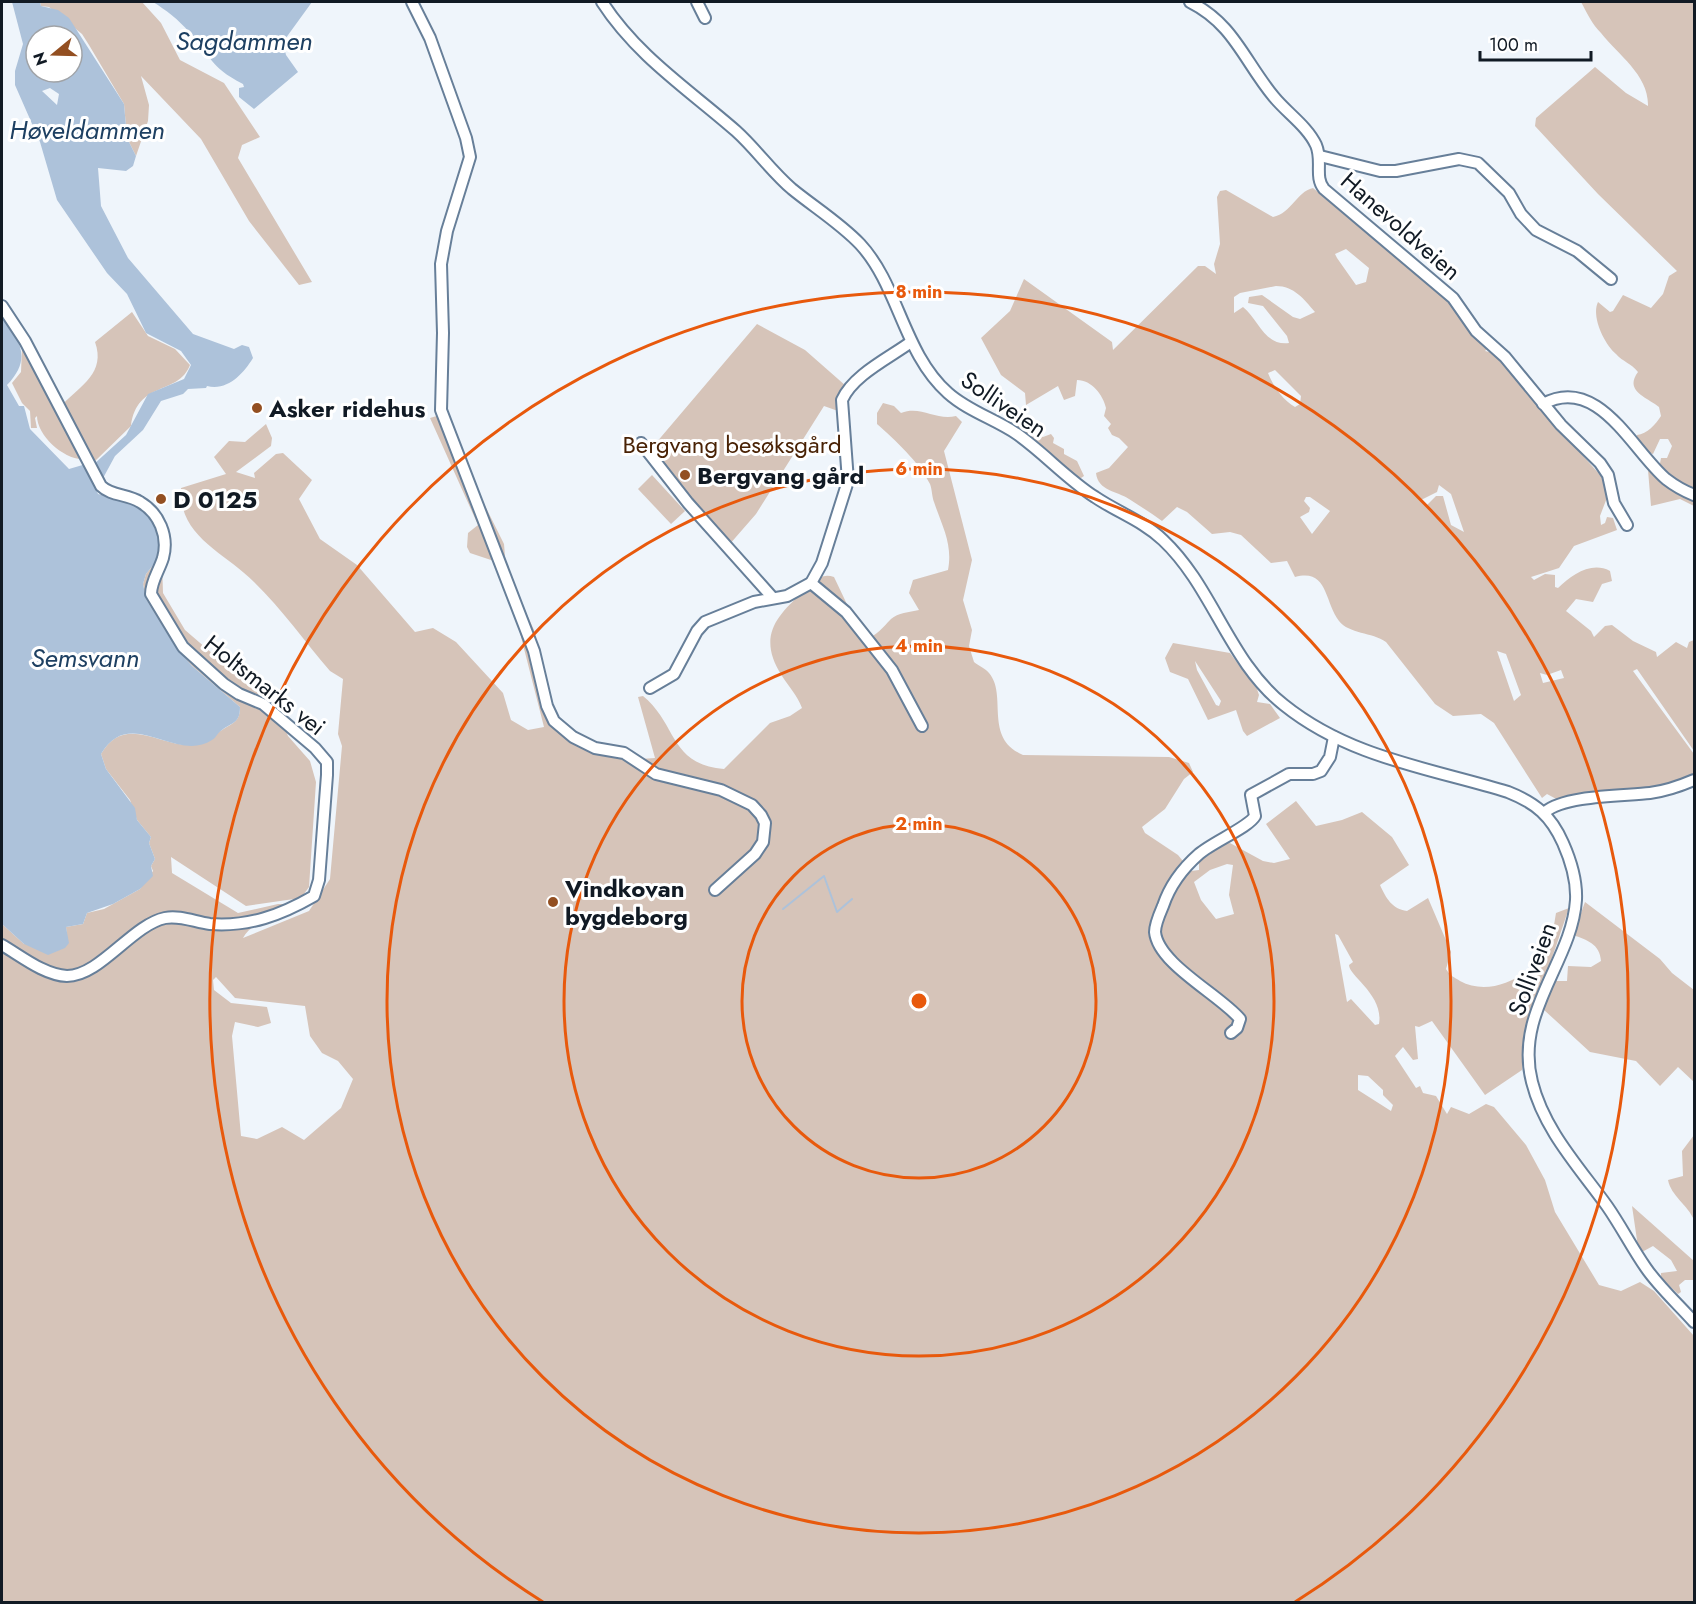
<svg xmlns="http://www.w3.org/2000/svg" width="1696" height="1604" viewBox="0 0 1696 1604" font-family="Jost,sans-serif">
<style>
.green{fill:#d6c4b9;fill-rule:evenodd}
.water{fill:#adc2da;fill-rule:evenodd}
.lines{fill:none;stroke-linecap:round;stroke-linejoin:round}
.stream{stroke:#adc2da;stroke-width:2}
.minor-casing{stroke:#677f99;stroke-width:14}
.minor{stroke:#fff;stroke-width:10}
.ring{fill:none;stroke:#e8590c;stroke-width:3}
.poi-dot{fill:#934f21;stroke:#fff;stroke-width:2}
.labels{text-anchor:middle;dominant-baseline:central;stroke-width:6;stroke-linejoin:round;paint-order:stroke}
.street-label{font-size:24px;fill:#111a24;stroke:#fff}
.poi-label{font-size:24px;font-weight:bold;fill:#111a24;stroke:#fff;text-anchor:start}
.park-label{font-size:24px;fill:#492205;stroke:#fff}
.water-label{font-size:26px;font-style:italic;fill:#1e4062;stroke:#fff}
.centre{fill:#e8590c;stroke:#fff;stroke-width:3}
.ring-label{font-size:18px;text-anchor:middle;font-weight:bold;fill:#e8590c;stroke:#fff;stroke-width:6;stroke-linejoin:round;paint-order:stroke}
</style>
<rect width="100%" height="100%" fill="#eff5fb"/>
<g class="green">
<polygon points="40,2 142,2 161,23 180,60 224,83 260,137 242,145 238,158 312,282 299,285 249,221 201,139 141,76 149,105 148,121 136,156 127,138 124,104 89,45 82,34 49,7 41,6"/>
<path d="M1581 2H1694V506L1680 499 1651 506 1648 470 1658 474 1661 458H1667L1672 446 1668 439H1660L1653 454 1647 452 1636 439 1637 435C1647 434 1656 424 1661 416L1659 407C1646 397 1624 391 1638 372 1631 363 1623 362 1616 354 1604 344 1591 316 1598 302L1610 312 1613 311 1623 295 1651 308 1663 294 1669 276 1677 271 1598 194 1535 126 1536 118 1595 67 1626 93 1648 106C1649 75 1618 55 1601 33 1592 24 1587 13 1581 2Z"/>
<path d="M1313 188 1442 293 1489 347 1485 351 1498 354 1543 411 1601 476 1608 495 1600 516 1601 525 1605 523 1607 517 1613 518 1617 530 1574 546 1559 568 1531 577 1534 580 1545 574 1555 575V587L1558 588C1572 575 1591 561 1610 571L1612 581 1602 584 1593 602 1576 599 1566 611 1591 631 1594 637 1605 626 1612 625 1633 641 1656 652 1657 657 1676 642 1687 648 1689 642 1694 640V751L1637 669 1633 671 1694 754V776L1665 787 1560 801 1547 794 1542 798 1494 723 1481 714 1453 716 1435 704 1386 642C1372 632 1349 634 1339 621 1324 601 1328 568 1295 577L1287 561 1271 563 1241 535 1230 532 1212 534 1187 512 1177 507 1162 521C1151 513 1140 506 1129 499 1117 491 1098 491 1096 473L1109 468 1128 447 1119 438 1112 435 1108 428 1111 424 1104 416 1106 408C1103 395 1092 380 1077 380L1075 396 1064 400 1058 386 1026 405 1025 393 1001 375 981 338 1010 311 1024 279 1112 342 1113 350 1198 266H1205L1216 274 1214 264 1220 244 1217 197 1220 191 1226 190 1273 217C1292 213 1296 192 1313 188ZM1346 249 1369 268 1366 282 1356 285 1337 258 1335 254ZM1276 286C1294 286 1304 299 1315 312L1300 319 1293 317 1262 295 1249 297 1248 303 1263 306 1287 336 1289 343C1264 346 1259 320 1243 307L1234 313V297L1240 293ZM1275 370 1301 396 1300 404 1295 407C1283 400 1273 386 1268 373ZM1439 485 1451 494 1464 532 1451 525 1443 496H1436L1427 505 1421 500 1437 492ZM1306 497H1310L1330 511 1312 534 1300 517 1309 512 1310 508 1304 501ZM1497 651 1506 654 1521 695 1514 701ZM1561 670 1564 678 1543 683 1540 673 1547 675Z"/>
<path d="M132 312 148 336 175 349 190 365C178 396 137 380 131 426L93 463 63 404C81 385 106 373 95 342Z"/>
<polygon points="757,324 805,350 846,386 838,411 824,406 756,514 729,545 650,450"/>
<path d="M22 348 27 352 82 459C63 459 37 435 37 416L35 418 37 428H31L30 411 22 403 12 383 21 372Z"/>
<path d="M883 403 894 406 901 413C921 405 936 421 956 416L962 422 944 451 972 560 963 600 972 630 969 646 974 662C979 666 985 668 989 673 1008 695 983 738 1023 755L1169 757 1189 763 1193 772 1184 779 1165 809 1142 827 1145 833 1178 855 1191 871 1199 870V859L1218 844 1230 843 1263 861 1274 863 1290 859 1266 824 1296 801 1316 826 1342 820 1362 812 1392 837 1409 865 1380 885C1386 898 1392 909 1407 911L1428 898 1451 952 1446 969C1450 976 1454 977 1460 981 1491 998 1532 976 1548 946 1553 936 1554 924 1556 913L1569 908 1526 1034 1522 1070 1485 1095 1432 1021 1419 1027 1415 1026 1418 1059 1413 1060 1403 1047 1395 1056 1416 1088 1420 1086 1423 1093 1436 1096 1447 1114 1451 1107 1469 1114 1486 1104 1494 1107 1526 1145 1545 1180 1555 1212 1599 1285 1621 1291 1640 1282 1654 1291 1694 1336V1602H2V924L24 944 67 937 66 927 83 924 87 913 104 909 140 889 153 871 151 866 155 859 149 843 151 837 137 820 130 800 106 769 101 754C125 713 159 747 194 745 209 744 211 737 222 730 233 723 240 722 240 707L192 666 174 646 146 599 143 584 146 574 158 559 162 563 163 593 185 630 278 710 288 736 310 761 316 782 309 887 301 898 246 906 171 857 172 873 238 913 278 904H294C278 918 251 921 243 938L309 911 330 879 342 746 338 734 343 679 330 671C305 642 282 609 254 582 226 553 178 537 181 488L226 474 214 457 229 441 245 442 266 424 272 438 271 446 236 472 255 478 254 473 276 454 283 453 312 480 299 499 320 539 357 565 415 632 433 628 456 642 503 693 511 720 528 730 544 727 519 629 494 561 470 553 467 547 468 533 478 525 430 418 440 415 504 544 506 568 534 630 543 684 555 719 586 745 641 759 655 758 638 697 643 696C678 725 669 764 724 769L770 723 790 716 802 708C797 695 789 687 782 676 758 638 774 618 803 592 812 583 820 572 834 577L864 640C878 635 882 628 891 619 898 613 909 612 919 610L909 593 913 580 948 570C953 544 942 526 934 502 932 497 932 489 930 484 919 462 895 440 877 424V413ZM1227 864 1233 865 1229 895 1234 914 1216 919 1201 900 1194 882 1210 870ZM1335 934 1338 935 1353 962 1349 965C1349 976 1384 995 1379 1024L1375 1025 1351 999 1347 1002ZM216 977 235 998 305 1006 310 1036 322 1053 338 1061 353 1079 341 1108 304 1140 282 1127 257 1139 241 1136 232 1036 235 1022 258 1027 271 1023 267 1007 231 1003 214 990 213 980ZM1358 1075 1368 1076 1383 1090V1095L1393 1105 1391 1111 1358 1090Z"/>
<polygon points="993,414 1043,437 1051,434 1054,438 1053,443 1064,449 1064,454 1077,461 1084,476 1081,478 1075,476"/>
<polygon points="652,475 685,511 671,524 638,489"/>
<path d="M1173 643 1230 653 1257 689 1259 695 1257 702 1270 704 1280 718 1247 736 1243 731 1236 710 1208 720 1188 679 1170 672 1165 658ZM1195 661 1221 701 1219 706 1216 705 1197 670Z"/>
<path d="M1585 902 1660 959 1672 973 1694 990V1082L1678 1067 1660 1086 1636 1061 1590 1052 1543 1009 1555 981H1567L1568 966 1591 967 1601 961C1600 944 1587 940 1573 935Z"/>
<path d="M1694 1135V1220C1688 1205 1671 1196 1668 1180L1683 1176 1682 1151Z"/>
<polygon points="1632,1206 1694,1261 1694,1280 1685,1280 1679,1285 1681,1292 1678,1294 1661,1278 1661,1273 1677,1271 1671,1260 1653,1246 1642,1252 1638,1247"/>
</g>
<g class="water">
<path d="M12 2H40L41 6 58 10 69 18 124 104 127 138 136 156 133 166 126 171 98 168 101 206 128 258 193 334 234 349 242 345 249 347 253 358C243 374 228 391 207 386L206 388 188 389 183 394 161 401 143 430 115 456 102 480 93 465 126 435 148 394 184 379 191 365 181 351 146 333 127 294 107 273 57 200 40 142 15 85V71L23 44ZM36 36H72V72H36ZM50 88 59 94 57 105 42 91Z"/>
<path d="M153 2H312L283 42 286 55 298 72 254 109 239 97V88L244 87 243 84C208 66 213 57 189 32 179 20 166 10 153 2Z"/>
<path d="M2 317C22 342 31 360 7 385L19 406H24L30 429 69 469 86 464 90 476 99 487 96 489 98 494 131 502 150 517 156 525 160 544 158 559 146 574 143 584 146 599 175 646 192 666 240 707C240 723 233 722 222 730 218 732 216 738 212 740 176 764 130 704 101 754L106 769 135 808 137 820 151 837 149 843 155 859 151 866 153 876 140 889 113 904 87 913 83 924 66 927 69 943 65 948 48 955 24 944 2 924Z"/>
</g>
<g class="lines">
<polyline class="stream" points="783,909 824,876 837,912 852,899"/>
<defs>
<g id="minor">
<polyline points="412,2 430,38 466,138 470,157 447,231 441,264 443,333 441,410 534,651 547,706 554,721 573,737 595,748 624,753 656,774 721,790 752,805 761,815 765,823 763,842 755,854 715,890"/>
<path d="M602 2C637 56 688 89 736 131 756 149 771 171 792 189 814 207 840 223 860 244 899 286 903 353 948 393 968 411 995 419 1017 434 1044 453 1067 479 1095 497 1117 512 1143 521 1163 540 1213 587 1229 662 1284 705 1350 758 1430 768 1508 792 1536 803 1551 816 1563 843 1571 861 1577 879 1576 900 1572 962 1514 1012 1532 1082 1544 1130 1579 1167 1607 1206 1621 1226 1632 1248 1646 1268 1659 1287 1678 1304 1694 1322"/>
<polyline points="697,2 705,18"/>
<path d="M1190 2C1234 24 1244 61 1274 97 1287 113 1307 126 1316 145 1323 161 1314 177 1324 189L1453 298 1476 331 1505 357 1561 425 1600 463 1608 475 1614 503 1627 525"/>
<polyline points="1320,156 1380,171 1396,171 1459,159 1478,163 1509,193 1521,214 1536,230 1577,251 1611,279"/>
<path d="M2 306 25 341 101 486C111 496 128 494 140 502 159 513 169 536 163 558 159 571 151 581 151 594L183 647 224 684 239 694 263 704 315 748 327 762V775L319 880 314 896C281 915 249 927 210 924 195 922 180 915 165 918 132 925 100 976 67 976 44 975 21 956 2 945"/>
<path d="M1543 404C1598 374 1632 450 1666 479 1675 486 1684 491 1694 495"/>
<polyline points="641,443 688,503 772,597"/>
<polyline points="811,583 846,612 892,670 922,726"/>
<path d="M650 688 674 674 697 631 705 622 754 602 787 596 811 583 822 563 848 481 842 400C853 375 889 358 911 342"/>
<path d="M1545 812C1565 795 1623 796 1650 793 1666 791 1680 786 1694 780"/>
<path d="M1231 1033 1237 1028 1240 1019C1220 995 1158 964 1155 932 1155 924 1160 913 1163 906 1170 885 1183 868 1199 854 1213 842 1249 827 1255 816L1251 795 1289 774H1313L1321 771 1330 757 1334 737"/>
</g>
</defs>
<use href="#minor" class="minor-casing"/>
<use href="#minor" class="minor"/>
</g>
<g class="ring">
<circle cx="919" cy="1001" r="177"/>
<circle cx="919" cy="1001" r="355"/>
<circle cx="919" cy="1001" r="532"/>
<path d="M543 1602A709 709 0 1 1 1295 1602"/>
</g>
<g class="poi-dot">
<circle cx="257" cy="408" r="6"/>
<circle cx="685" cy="475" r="6"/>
<circle cx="161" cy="499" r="6"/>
<circle cx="553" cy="902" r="6"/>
</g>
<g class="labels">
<g class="street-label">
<text transform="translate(1401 226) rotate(41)">Hanevoldveien</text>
<text transform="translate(1004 404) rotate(34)">Solliveien</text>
<text transform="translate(265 685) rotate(38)">Holtsmarks vei</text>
<text transform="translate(1532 969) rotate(-70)">Solliveien</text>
</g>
<g class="poi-label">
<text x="269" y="408">Asker ridehus</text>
<text x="697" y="475">Bergvang gård</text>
<text x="173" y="499">D 0125</text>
<text x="565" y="888">Vindkovan<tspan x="565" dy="28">bygdeborg</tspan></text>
</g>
<g class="park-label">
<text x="732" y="444">Bergvang besøksgård</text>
</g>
<g class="water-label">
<text x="244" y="41">Sagdammen</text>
<text x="87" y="130">Høveldammen</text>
<text x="85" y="658">Semsvann</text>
</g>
</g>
<circle cx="919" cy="1001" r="9" class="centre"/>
<g class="ring-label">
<text x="919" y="298">8 min</text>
<text x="919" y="475">6 min</text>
<text x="919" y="652">4 min</text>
<text x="919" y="830">2 min</text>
</g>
<rect width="1696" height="1604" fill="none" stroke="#111a24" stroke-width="6"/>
<g transform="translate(54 54) rotate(251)"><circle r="28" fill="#ffffff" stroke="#a0a3a7" stroke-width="1.5"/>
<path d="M0-4.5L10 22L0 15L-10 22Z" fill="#934f21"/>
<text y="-9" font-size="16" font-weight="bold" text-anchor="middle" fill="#111a24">N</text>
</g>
<path d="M1480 51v9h111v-9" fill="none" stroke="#111a24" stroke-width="3"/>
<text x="1489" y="51" font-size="18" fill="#111a24" stroke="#ffffff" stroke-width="4.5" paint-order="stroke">100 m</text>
</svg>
